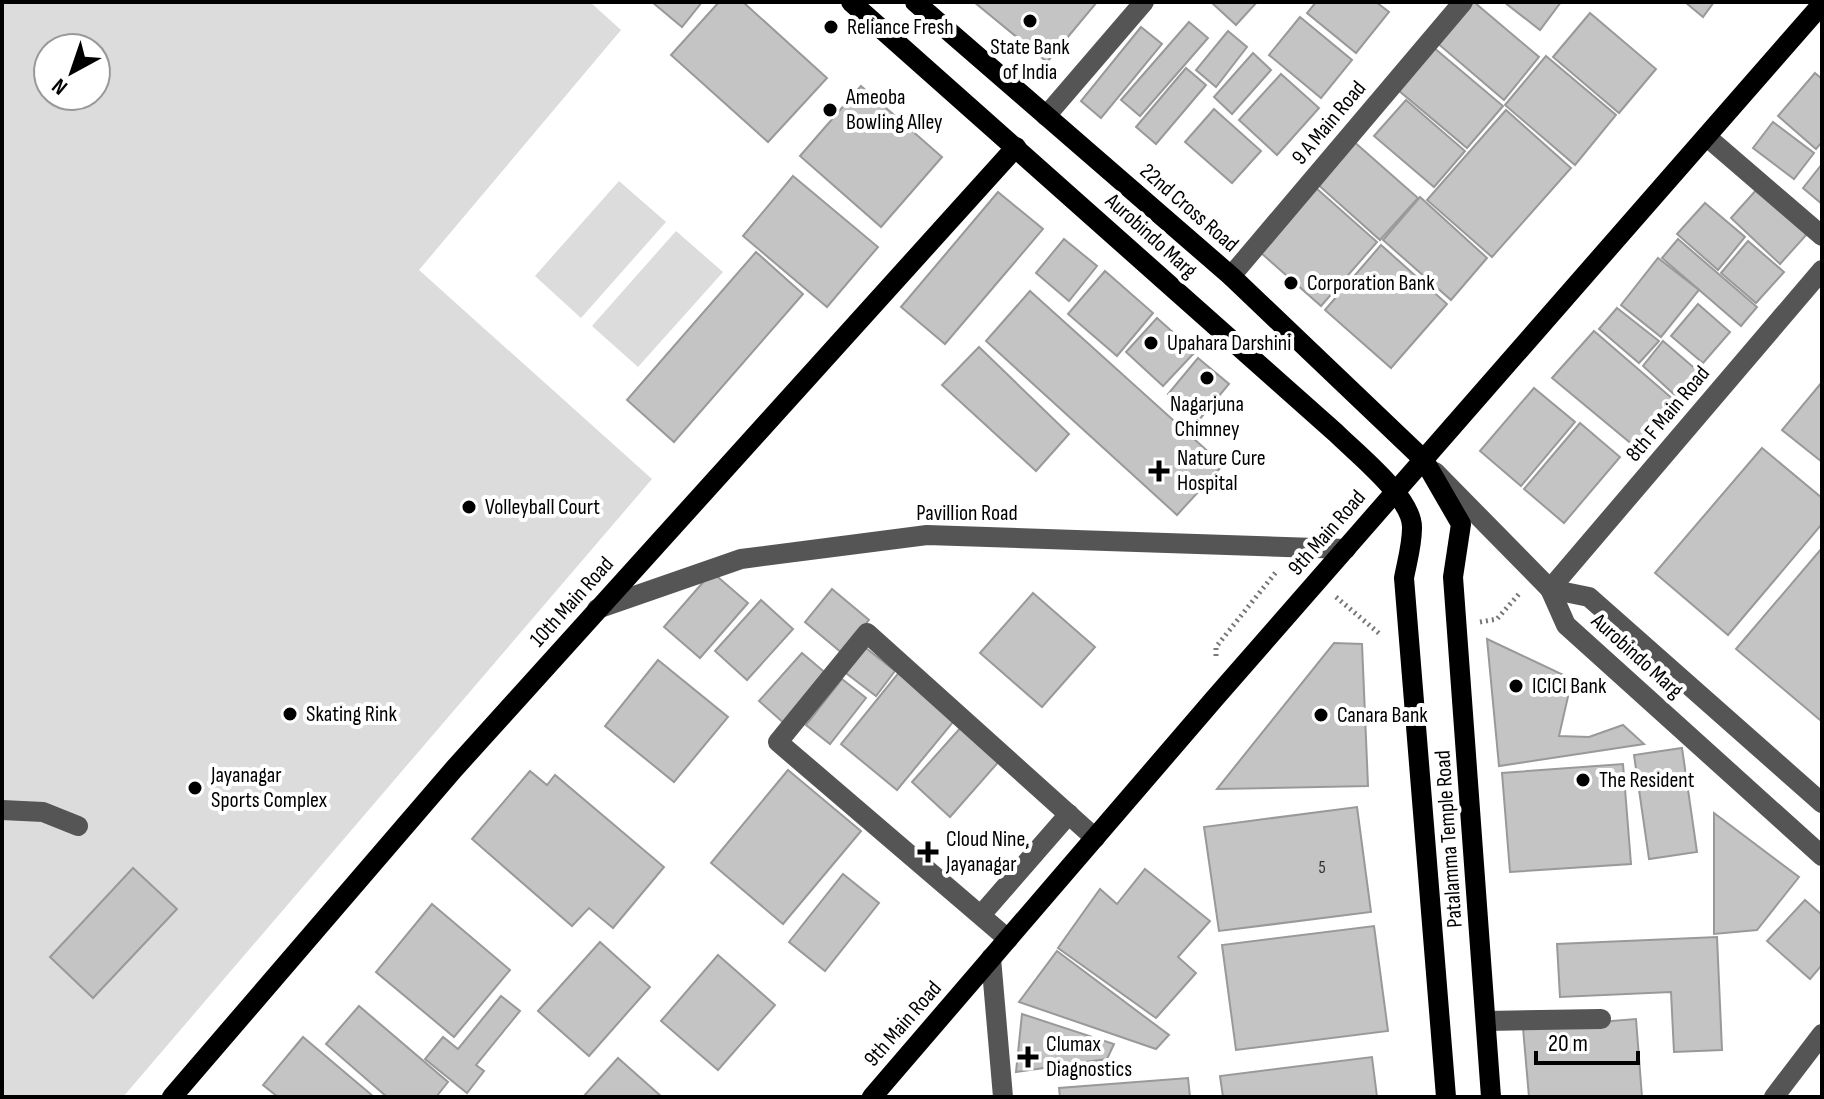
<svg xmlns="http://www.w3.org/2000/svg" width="1824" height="1099" viewBox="0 0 1824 1099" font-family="'Sofia Sans Condensed',sans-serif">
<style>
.green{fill:#dcdcdc;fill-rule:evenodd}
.building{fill:#c4c4c4;stroke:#999;stroke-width:2}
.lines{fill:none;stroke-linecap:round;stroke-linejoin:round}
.path{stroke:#777;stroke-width:5;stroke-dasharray:2 4;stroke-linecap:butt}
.minor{stroke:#555;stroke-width:20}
.major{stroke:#000;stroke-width:20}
.poi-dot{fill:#000;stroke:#fff;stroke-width:3}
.labels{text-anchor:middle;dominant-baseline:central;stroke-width:8;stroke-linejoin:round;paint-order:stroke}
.number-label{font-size:18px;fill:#313131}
.poi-label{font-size:22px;fill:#000;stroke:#fff;text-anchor:start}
.street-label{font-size:22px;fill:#000;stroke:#fff}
</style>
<rect width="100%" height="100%" fill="#fff"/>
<g class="green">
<path d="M2 2H590L621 30 419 270 652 479 123 1097H2ZM48 48H96V96H48Z"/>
<polygon points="619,181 666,222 581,318 535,276"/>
<polygon points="676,231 723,272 638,367 592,326"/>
</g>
<g class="building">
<polygon points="652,2 702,2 682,27"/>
<polygon points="719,2 743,2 827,78 768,142 671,55"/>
<polygon points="974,2 1097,2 1047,62"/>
<polygon points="1211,2 1257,2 1236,25"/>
<polygon points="1316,2 1376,2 1389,12 1356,53 1307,13"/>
<polygon points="1469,2 1474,2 1539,57 1504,100 1436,42"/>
<polygon points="1504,2 1561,2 1540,30"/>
<polygon points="1685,2 1714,2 1703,17"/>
<polygon points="1590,13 1656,69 1619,113 1553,57"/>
<polygon points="1300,17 1352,60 1321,98 1269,55"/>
<polygon points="1189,22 1208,38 1140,116 1121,100"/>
<polygon points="1141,27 1162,44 1101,118 1081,101"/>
<polygon points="1228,31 1247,47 1216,87 1196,70"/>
<polygon points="1433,47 1503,106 1467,148 1398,90"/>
<polygon points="1253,53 1271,70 1232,114 1214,97"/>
<polygon points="1546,56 1616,115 1575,165 1505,105"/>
<polygon points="1186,68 1206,85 1156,144 1136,127"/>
<polygon points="1815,73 1822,79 1822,142 1816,149 1778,116"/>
<polygon points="1281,74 1319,108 1277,155 1239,120"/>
<polygon points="861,86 942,157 881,227 800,156"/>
<polygon points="1406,100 1465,151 1434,187 1374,136"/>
<polygon points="1214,109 1261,151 1232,183 1185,142"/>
<polygon points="1506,110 1571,168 1492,257 1427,200"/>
<polygon points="1773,122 1814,153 1794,179 1753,148"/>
<polygon points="1352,140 1418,198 1380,240 1315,182"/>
<polygon points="1822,164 1822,204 1803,188"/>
<polygon points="793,176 878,247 827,307 743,236"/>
<polygon points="1316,188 1377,242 1321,306 1260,252"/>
<polygon points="1758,188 1807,234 1780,264 1731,218"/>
<polygon points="998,192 1043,229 945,344 901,307"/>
<polygon points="1420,197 1487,258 1451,300 1383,240"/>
<polygon points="1705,203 1745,237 1718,270 1677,234"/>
<polygon points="1064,239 1097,266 1069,301 1036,273"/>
<polygon points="1678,239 1757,307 1741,326 1662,258"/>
<polygon points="1748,241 1784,272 1756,303 1721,273"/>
<polygon points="1381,245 1447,304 1391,368 1325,310"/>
<polygon points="756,252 803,294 674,442 627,400"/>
<polygon points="1658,258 1699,290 1661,337 1621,305"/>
<polygon points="1105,271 1153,313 1117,356 1068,314"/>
<polygon points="1030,291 1223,465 1177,515 986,341"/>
<polygon points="1698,304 1730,332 1703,363 1671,336"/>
<polygon points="1617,308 1659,341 1639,363 1599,329"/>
<polygon points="1157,318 1195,352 1163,386 1126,352"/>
<polygon points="1594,331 1674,400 1633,445 1552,378"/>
<polygon points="1663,341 1699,372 1677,397 1643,366"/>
<polygon points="979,347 1069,434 1036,471 942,385"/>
<polygon points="1198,358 1229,384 1199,420 1168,394"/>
<polygon points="1822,382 1822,462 1782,430"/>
<polygon points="1534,388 1575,422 1521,486 1480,451"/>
<polygon points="1580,423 1620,457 1564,523 1524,489"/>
<polygon points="1762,448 1822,498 1822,524 1728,635 1655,573"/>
<polygon points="1822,548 1822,718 1820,720 1736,649"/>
<polygon points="712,572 748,603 700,658 664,627"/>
<polygon points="832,589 869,620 842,653 805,622"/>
<polygon points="1033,593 1095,647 1042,707 980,653"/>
<polygon points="761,600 793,629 747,680 715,651"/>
<polygon points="1487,639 1572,679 1559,736 1589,737 1623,725 1644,744 1499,766"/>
<polygon points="1334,643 1362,644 1368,786 1217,789"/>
<polygon points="862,645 895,671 876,696 842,670"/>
<polygon points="802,653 828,675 785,724 759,701"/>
<polygon points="658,660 728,717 674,782 605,726"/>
<polygon points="901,670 958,716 897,790 841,744"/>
<polygon points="842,679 866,698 830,744 806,725"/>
<polygon points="963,725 1001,759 950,817 912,782"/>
<polygon points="1682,748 1697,852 1649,859 1634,755"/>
<polygon points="1623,764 1631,864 1510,872 1502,773"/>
<polygon points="788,770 861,831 783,924 711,863"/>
<polygon points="530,771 547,785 555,775 664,867 613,928 589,908 572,926 472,839"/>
<polygon points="1357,807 1371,912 1219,931 1204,827"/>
<polygon points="1714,813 1799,877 1757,930 1714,934"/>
<polygon points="133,868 177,909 93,998 50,957"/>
<polygon points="1145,869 1210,921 1178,957 1196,973 1156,1018 1058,948 1100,889 1117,904"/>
<polygon points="843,874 879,903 825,971 789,942"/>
<polygon points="1805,900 1822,915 1822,965 1810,979 1767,941"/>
<polygon points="432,904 510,970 454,1037 376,972"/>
<polygon points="1374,926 1388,1031 1236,1050 1222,945"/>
<polygon points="1717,937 1722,1050 1674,1052 1671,992 1560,997 1557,944"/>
<polygon points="600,942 650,987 589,1056 538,1011"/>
<polygon points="1057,951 1169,1035 1156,1049 1019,1002"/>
<polygon points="718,955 775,1005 718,1070 661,1021"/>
<polygon points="501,996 520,1011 476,1065 484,1071 467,1093 425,1059 443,1037 458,1049"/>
<polygon points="359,1006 448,1082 436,1097 387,1097 326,1044"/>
<polygon points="1022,1014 1114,1044 1107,1059 1016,1072"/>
<polygon points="1636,1019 1642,1097 1529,1097 1523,1028"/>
<polygon points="303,1037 374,1097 278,1097 263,1085"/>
<polygon points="1372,1057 1377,1097 1223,1097 1220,1076"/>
<polygon points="618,1058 662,1097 583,1097"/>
<polygon points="1188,1078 1190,1097 1060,1097 1059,1088"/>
</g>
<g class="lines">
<g class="path">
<polyline points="1336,597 1381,635"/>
<polyline points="1480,622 1497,619 1519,594"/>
<polyline points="1216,656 1216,647 1276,572"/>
</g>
<g class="minor">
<polyline points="1046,116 1144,2"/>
<polyline points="1707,137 1822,236"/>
<polyline points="1231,276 1463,2"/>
<polyline points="1435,472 1550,589 1566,625 1822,856"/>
<polyline points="1550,589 1822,270"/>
<polyline points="1550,589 1589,597 1822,803"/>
<polyline points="597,609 741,559 927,535 1346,549"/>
<polyline points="2,810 43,812 78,826"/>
<polyline points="981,915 1069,814"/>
<polyline points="1008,939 778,742 867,633 1095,838"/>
<polyline points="991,958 1003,1097"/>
<polyline points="1487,1021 1601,1019"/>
<polyline points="1774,1097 1822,1034"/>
</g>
<g class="major">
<path d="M851 2 1336 433C1357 454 1413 498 1412 528 1412 545 1407 562 1404 578L1446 1097"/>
<polyline points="915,2 1231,276 1424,460 1461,524 1453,577 1491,1097"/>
<polyline points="172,1097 454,769 1016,147"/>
<polyline points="872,1097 1215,698 1822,4"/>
</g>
</g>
<g class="poi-dot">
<circle cx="1030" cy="21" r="8"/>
<circle cx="831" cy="27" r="8"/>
<circle cx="830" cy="110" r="8"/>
<circle cx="1291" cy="283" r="8"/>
<circle cx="1151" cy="343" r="8"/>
<circle cx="1207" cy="378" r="8"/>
<path d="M1155 459h8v8h8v8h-8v8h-8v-8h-8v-8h8z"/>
<circle cx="469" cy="507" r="8"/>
<circle cx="1516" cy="686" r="8"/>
<circle cx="290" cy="714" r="8"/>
<circle cx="1321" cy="715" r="8"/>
<circle cx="1583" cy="780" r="8"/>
<circle cx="195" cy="788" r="8"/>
<path d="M924 840h8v8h8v8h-8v8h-8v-8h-8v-8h8z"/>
<path d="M1024 1045h8v8h8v8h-8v8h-8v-8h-8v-8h8z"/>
</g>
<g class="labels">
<g class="number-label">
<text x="1322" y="867">5</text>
</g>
<g class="poi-label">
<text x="847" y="27">Reliance Fresh</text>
<text x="1030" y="47" text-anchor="middle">State Bank<tspan x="1030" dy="25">of India</tspan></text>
<text x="846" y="97">Ameoba<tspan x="846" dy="25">Bowling Alley</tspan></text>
<text x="1307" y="283">Corporation Bank</text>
<text x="1167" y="343">Upahara Darshini</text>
<text x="1207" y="404" text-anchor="middle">Nagarjuna<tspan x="1207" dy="25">Chimney</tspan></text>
<text x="1177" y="458">Nature Cure<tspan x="1177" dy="25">Hospital</tspan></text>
<text x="485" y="507">Volleyball Court</text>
<text x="1532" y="686">ICICI Bank</text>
<text x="306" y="714">Skating Rink</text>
<text x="1337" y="715">Canara Bank</text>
<text x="211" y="775">Jayanagar<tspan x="211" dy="25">Sports Complex</tspan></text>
<text x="1599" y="780">The Resident</text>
<text x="946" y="839">Cloud Nine,<tspan x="946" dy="25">Jayanagar</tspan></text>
<text x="1046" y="1044">Clumax<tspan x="1046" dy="25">Diagnostics</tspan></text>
</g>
<g class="street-label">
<text transform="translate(1329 123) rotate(-50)">9 A Main Road</text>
<text transform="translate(1189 208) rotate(41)">22nd Cross Road</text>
<text transform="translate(1151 236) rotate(42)">Aurobindo Marg</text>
<text transform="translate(1668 414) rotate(-50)">8th F Main Road</text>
<text x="967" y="513">Pavillion Road</text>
<text transform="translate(1327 533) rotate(-49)">9th Main Road</text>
<text transform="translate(572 602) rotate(-48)">10th Main Road</text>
<text transform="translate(1637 656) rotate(42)">Aurobindo Marg</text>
<text transform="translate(1449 839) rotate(-94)">Patalamma Temple Road</text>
<text transform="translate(903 1024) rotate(-49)">9th Main Road</text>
</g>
</g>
<rect width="1824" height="1099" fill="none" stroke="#000000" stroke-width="8"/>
<g transform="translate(72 72) rotate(220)"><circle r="38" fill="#ffffff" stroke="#999999" stroke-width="2"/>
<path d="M0-6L14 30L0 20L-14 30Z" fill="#000000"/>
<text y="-12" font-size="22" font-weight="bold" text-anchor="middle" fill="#000000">N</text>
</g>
<path d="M1536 1051v12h102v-12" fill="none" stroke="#000000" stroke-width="4"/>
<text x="1548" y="1051" font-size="24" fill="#000000" stroke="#ffffff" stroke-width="6" paint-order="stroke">20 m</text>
</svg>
